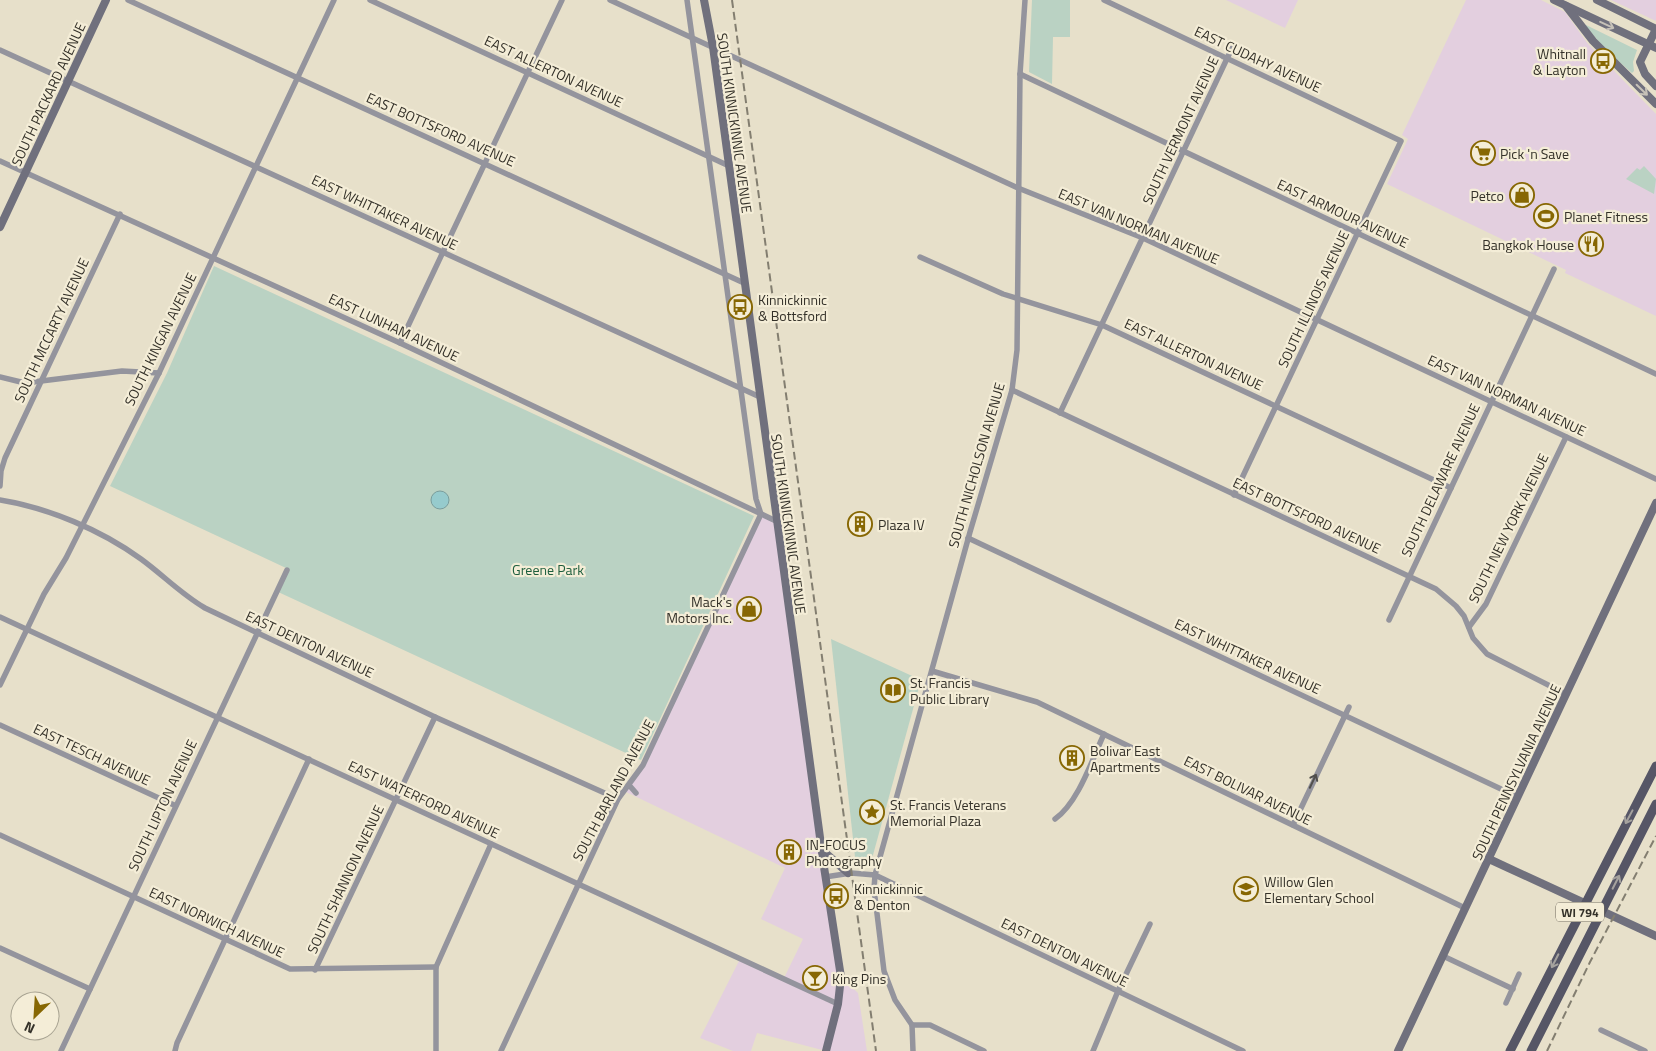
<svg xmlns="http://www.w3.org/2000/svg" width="1656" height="1051" viewBox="0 0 1656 1051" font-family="'Titillium Web',sans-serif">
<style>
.commercial{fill:#e3cfdf}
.green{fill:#bad2c3}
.water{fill:#96cbcd;stroke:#799d9c}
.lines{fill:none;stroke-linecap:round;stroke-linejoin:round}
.street{stroke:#94949d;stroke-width:5.5}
.secondary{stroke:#70707d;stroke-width:8}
.primary{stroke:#565666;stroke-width:9}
.rail{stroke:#837e70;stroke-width:2;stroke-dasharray:8 4;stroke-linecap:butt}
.oneway{stroke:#c6c1b8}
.oneway2{stroke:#514f4c}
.oneway3{stroke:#a5a29e}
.labels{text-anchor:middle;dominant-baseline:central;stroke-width:4.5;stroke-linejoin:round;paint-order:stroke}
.shield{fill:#f4edd7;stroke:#6e695d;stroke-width:1}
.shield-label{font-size:12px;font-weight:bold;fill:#343129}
.poi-label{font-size:14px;fill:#343129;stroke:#f4edd7;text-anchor:start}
.street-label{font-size:14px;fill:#343129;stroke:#f4edd7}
.park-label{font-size:14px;fill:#1d5e3d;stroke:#f4edd7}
</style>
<rect width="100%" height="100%" fill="#e7e0ca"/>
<g class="commercial">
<polygon points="1226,0 1298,0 1285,28"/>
<polygon points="1466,0 1541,0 1565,12 1588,44 1656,114 1656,316 1565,273 1566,270 1387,184 1408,139 1402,135"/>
<polygon points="1611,0 1656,0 1656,21"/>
<polygon points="761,514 776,521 841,977 858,993 867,1051 826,1051 757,1033 751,1051 733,1051 700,1038 740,959 780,977 785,976 803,939 761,919 785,868 624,791 636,776"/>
</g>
<g class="green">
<polygon points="1032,0 1070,0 1070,37 1053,37 1052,84 1029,72"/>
<polygon points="1584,24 1637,50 1633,62 1634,71 1632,73 1606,50"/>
<polygon points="1644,166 1656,179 1654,194 1626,179 1637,168 1640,170"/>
<polygon points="214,266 754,516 641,760 276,591 286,568 110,486 167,373"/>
<polygon points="831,639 921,680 873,855 864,866 856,866"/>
</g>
<circle class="water" cx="440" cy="500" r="9"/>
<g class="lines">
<g class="street">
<polyline points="128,0 744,283"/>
<polyline points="370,0 727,165"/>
<polyline points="610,0 1018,188 1143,238 1656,479"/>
<polyline points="1104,0 1401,141 1234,495"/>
<polyline points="0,50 760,397"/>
<polyline points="1020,74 1656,374"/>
<polyline points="0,161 400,343 776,521"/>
<polyline points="920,257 1003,294 1102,325 1451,488"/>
<polyline points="400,343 562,0"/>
<polyline points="0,377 25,383 122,371 159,373"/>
<polyline points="1012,390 1436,589 1456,606 1464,616 1473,638 1487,654 1566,694"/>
<polyline points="1060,413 1232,48"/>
<polyline points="0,486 1,471 5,458 120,214"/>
<path d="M0 500C49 508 101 530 141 559 163 575 181 594 205 608L435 717 618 799"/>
<polyline points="968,538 1518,797"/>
<polyline points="0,617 838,1004"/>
<polyline points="1389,620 1554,269"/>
<polyline points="1469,627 1486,604 1566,437"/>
<polyline points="932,671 1037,702 1465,908"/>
<polyline points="0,685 44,594 66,558 159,373 334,0"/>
<polyline points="0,725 174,805"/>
<polyline points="629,785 636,793"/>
<path d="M1055 819C1078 803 1092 760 1104 734"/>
<polyline points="1293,825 1349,707"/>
<polyline points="0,835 290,969 436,967"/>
<polyline points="825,877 851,873 875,875 1243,1051"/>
<polyline points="0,948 90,989"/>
<polyline points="1443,956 1513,989"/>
<polyline points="315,970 435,717"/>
<polyline points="1506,1003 1519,974"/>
<polyline points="912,1025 930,1025 984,1051"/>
<polyline points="1601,1030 1645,1051"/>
<polyline points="61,1051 287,570"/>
<polyline points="175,1051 177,1043 309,759"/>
<polyline points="436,1051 436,967 491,844"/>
<polyline points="501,1051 618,799 643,765 761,514 756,499 687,0"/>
<polyline points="913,1051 912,1025 895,1000 884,971 874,889 875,875 970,532 1012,390 1017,350 1020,74 1025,0"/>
<polyline points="1093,1051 1118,991 1150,924"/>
</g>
<g class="secondary">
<polyline points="704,0 713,47 824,867 841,977 838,1004 826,1051"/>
<polyline points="1554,0 1656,48"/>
<polyline points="1597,0 1656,29"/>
<polyline points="1566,6 1593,41 1656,104"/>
<polyline points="1656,29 1640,62 1645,74 1656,86"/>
<polyline points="0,227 106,0"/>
<polyline points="821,849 848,873"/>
<polyline points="1489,859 1656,936"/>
<polyline points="1398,1051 1656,503"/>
</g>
<g class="primary">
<polyline points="1510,1051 1656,766"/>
<polyline points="1531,1051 1656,804"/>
</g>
<g class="rail">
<polyline points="732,0 876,1051"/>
<polyline points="1547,1051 1590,962 1656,836"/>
</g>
</g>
<defs><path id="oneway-shaft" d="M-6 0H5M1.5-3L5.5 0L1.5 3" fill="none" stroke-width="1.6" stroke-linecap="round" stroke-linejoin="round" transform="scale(1.25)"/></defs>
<g class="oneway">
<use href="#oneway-shaft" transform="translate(1607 25) rotate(25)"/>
<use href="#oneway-shaft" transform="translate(1642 90) rotate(44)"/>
</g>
<use class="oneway2" href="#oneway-shaft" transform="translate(1313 781) rotate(-65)"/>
<g class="oneway3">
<use href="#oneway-shaft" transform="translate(1629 817) rotate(118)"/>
<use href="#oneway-shaft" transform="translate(1616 882) rotate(-63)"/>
<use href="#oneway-shaft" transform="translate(1555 961) rotate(117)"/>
</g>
<defs>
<symbol id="bus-ring" viewBox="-11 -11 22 22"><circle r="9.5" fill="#f4edd7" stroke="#876703" stroke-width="1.5"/><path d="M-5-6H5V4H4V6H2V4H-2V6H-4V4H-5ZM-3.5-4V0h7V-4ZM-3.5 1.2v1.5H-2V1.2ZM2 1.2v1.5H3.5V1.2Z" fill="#876703"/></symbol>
<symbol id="supermarket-ring" viewBox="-11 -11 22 22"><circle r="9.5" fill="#f4edd7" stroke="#876703" stroke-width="1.5"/><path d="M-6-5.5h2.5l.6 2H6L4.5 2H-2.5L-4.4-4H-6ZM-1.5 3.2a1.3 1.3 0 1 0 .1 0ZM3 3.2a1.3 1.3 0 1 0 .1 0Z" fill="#876703"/></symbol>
<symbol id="shop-ring" viewBox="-11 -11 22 22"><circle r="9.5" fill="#f4edd7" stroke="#876703" stroke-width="1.5"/><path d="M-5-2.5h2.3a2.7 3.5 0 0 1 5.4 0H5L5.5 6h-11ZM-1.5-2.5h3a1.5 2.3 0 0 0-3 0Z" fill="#876703"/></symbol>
<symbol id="stadium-ring" viewBox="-11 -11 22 22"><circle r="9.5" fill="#f4edd7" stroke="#876703" stroke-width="1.5"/><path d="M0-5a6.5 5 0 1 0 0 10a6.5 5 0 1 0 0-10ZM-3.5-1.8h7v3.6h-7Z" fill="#876703"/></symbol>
<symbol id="restaurant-ring" viewBox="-11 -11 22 22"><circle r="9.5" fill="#f4edd7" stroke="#876703" stroke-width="1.5"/><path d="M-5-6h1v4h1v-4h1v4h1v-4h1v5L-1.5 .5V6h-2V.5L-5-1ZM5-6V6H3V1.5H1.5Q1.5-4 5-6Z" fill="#876703"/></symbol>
<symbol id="building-ring" viewBox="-11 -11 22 22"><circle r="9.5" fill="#f4edd7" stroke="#876703" stroke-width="1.5"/><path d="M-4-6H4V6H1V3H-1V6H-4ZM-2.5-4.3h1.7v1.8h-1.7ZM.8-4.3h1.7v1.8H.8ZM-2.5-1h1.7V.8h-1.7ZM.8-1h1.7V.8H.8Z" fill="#876703"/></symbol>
<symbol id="library-ring" viewBox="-11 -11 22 22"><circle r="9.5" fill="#f4edd7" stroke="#876703" stroke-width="1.5"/><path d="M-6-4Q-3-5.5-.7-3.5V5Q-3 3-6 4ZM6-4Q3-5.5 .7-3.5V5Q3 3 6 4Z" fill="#876703"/></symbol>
<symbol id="sight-ring" viewBox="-11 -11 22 22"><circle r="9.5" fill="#f4edd7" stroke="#876703" stroke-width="1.5"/><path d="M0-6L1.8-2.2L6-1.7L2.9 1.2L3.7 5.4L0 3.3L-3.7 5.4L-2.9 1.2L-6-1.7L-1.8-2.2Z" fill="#876703"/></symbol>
<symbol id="school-ring" viewBox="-11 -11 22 22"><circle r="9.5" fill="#f4edd7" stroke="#876703" stroke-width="1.5"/><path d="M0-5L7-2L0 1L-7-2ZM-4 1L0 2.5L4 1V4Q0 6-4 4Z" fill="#876703"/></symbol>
<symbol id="bar-ring" viewBox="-11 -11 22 22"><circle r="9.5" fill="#f4edd7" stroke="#876703" stroke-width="1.5"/><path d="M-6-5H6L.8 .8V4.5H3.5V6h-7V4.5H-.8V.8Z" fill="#876703"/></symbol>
</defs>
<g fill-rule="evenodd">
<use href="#bus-ring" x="1589" y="47" width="28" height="28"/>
<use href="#supermarket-ring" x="1469" y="139" width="28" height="28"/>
<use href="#shop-ring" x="1508" y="181" width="28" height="28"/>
<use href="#stadium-ring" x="1532" y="202" width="28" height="28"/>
<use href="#restaurant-ring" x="1577" y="230" width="28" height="28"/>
<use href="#bus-ring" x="726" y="293" width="28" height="28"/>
<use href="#building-ring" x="846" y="510" width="28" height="28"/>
<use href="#shop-ring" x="735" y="595" width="28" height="28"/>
<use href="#library-ring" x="879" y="676" width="28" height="28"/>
<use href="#building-ring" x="1058" y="744" width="28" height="28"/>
<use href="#sight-ring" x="858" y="798" width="28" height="28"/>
<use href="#building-ring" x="775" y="838" width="28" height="28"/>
<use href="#school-ring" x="1232" y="875" width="28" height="28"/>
<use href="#bus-ring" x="822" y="882" width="28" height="28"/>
<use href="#bar-ring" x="801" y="964" width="28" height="28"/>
</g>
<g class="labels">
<rect class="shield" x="1556" y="902.5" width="48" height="19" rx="4"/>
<g class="shield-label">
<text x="1580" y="912">WI 794</text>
</g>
<g class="poi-label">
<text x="1586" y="53" text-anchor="end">Whitnall<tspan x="1586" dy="16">&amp; Layton</tspan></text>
<text x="1500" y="153">Pick 'n Save</text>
<text x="1504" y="195" text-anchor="end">Petco</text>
<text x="1564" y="216">Planet Fitness</text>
<text x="1574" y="244" text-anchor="end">Bangkok House</text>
<text x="758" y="299">Kinnickinnic<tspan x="758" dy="16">&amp; Bottsford</tspan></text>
<text x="878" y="524">Plaza IV</text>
<text x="732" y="601" text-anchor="end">Mack's<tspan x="732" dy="16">Motors Inc.</tspan></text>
<text x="910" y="682">St. Francis<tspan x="910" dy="16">Public Library</tspan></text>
<text x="1090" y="750">Bolivar East<tspan x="1090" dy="16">Apartments</tspan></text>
<text x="890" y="804">St. Francis Veterans<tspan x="890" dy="16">Memorial Plaza</tspan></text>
<text x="806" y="844">IN-FOCUS<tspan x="806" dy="16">Photography</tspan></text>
<text x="1264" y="881">Willow Glen<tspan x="1264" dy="16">Elementary School</tspan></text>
<text x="854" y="888">Kinnickinnic<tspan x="854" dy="16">&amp; Denton</tspan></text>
<text x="832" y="978">King Pins</text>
</g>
<g class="street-label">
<text transform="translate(1258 59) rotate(25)">EAST CUDAHY AVENUE</text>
<text transform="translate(554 71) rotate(25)">EAST ALLERTON AVENUE</text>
<text transform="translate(48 94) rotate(-65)">SOUTH PACKARD AVENUE</text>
<text transform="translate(735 123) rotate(82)">SOUTH KINNICKINNIC AVENUE</text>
<text transform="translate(441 129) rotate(24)">EAST BOTTSFORD AVENUE</text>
<text transform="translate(1180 130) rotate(-65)">SOUTH VERMONT AVENUE</text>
<text transform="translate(385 212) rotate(25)">EAST WHITTAKER AVENUE</text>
<text transform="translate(1343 213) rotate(25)">EAST ARMOUR AVENUE</text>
<text transform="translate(1139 226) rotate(23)">EAST VAN NORMAN AVENUE</text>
<text transform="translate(1313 299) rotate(-65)">SOUTH ILLINOIS AVENUE</text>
<text transform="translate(394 327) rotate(25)">EAST LUNHAM AVENUE</text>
<text transform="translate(51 330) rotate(-65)">SOUTH MCCARTY AVENUE</text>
<text transform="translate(160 339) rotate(-64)">SOUTH KINGAN AVENUE</text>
<text transform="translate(1194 354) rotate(25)">EAST ALLERTON AVENUE</text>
<text transform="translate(1507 395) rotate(25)">EAST VAN NORMAN AVENUE</text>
<text transform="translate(976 465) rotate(-74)">SOUTH NICHOLSON AVENUE</text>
<text transform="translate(1440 480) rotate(-65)">SOUTH DELAWARE AVENUE</text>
<text transform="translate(1307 515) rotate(25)">EAST BOTTSFORD AVENUE</text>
<text transform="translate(789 524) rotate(82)">SOUTH KINNICKINNIC AVENUE</text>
<text transform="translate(1508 528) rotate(-64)">SOUTH NEW YORK AVENUE</text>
<text transform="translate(310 644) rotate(25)">EAST DENTON AVENUE</text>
<text transform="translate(1248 656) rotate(25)">EAST WHITTAKER AVENUE</text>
<text transform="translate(92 754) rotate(25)">EAST TESCH AVENUE</text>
<text transform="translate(1516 772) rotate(-65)">SOUTH PENNSYLVANIA AVENUE</text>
<text transform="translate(613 790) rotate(-62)">SOUTH BARLAND AVENUE</text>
<text transform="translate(1248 790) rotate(26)">EAST BOLIVAR AVENUE</text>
<text transform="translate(424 799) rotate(25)">EAST WATERFORD AVENUE</text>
<text transform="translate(162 805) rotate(-65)">SOUTH LIPTON AVENUE</text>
<text transform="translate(345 879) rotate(-65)">SOUTH SHANNON AVENUE</text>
<text transform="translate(217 922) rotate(25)">EAST NORWICH AVENUE</text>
<text transform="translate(1065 952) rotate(26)">EAST DENTON AVENUE</text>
</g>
<g class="park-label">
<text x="548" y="569">Greene Park</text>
</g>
</g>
<g transform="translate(35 1016) rotate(205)"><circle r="24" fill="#f4edd7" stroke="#a7a291"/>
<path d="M0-4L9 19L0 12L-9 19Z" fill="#876703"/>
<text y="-8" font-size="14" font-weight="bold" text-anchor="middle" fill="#343129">N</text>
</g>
</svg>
